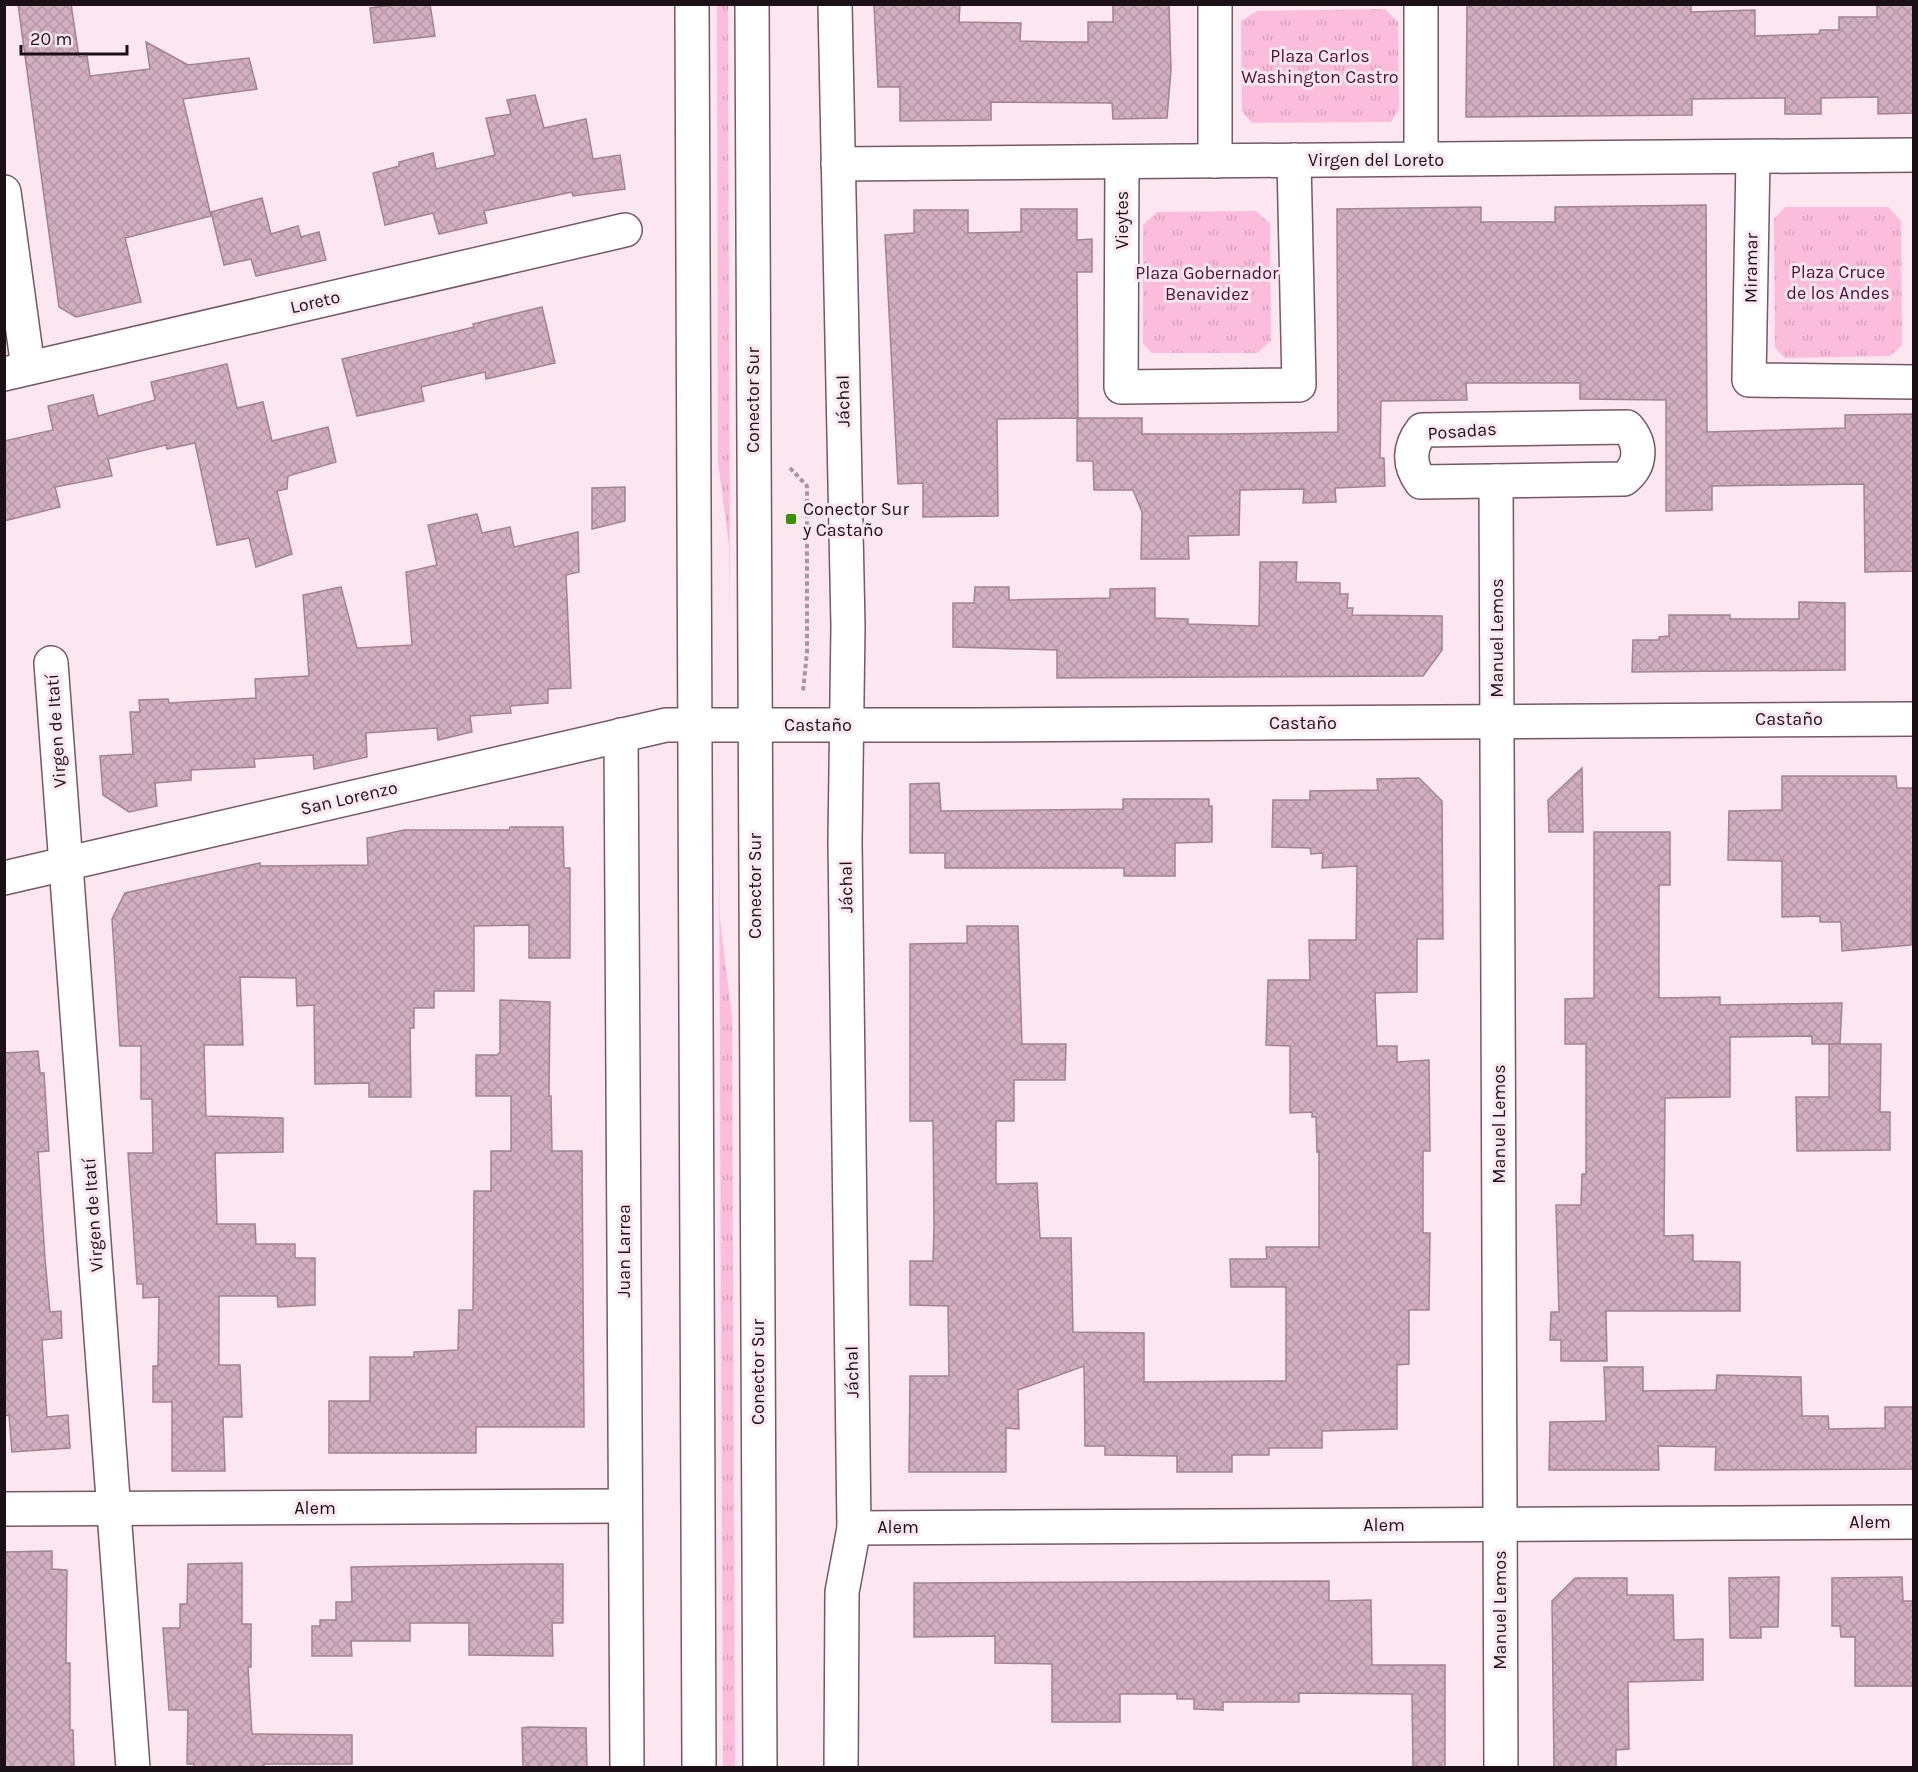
<svg xmlns="http://www.w3.org/2000/svg" width="1918" height="1772" viewBox="0 0 1918 1772" font-family="Karla,sans-serif">
<style>
.grass{fill:url(#grass-tufts)}
.building{fill:url(#building-cross-hatch);stroke:#a38292;stroke-width:1.5}
.lines{fill:none;stroke-linecap:round;stroke-linejoin:round}
.minor-casing{stroke:#765867;stroke-width:36}
.major-casing{stroke:#765867;stroke-width:36}
.path{stroke:#a8979f;stroke-width:4;stroke-dasharray:4.5 3;stroke-linecap:butt}
.minor{stroke:#fff;stroke-width:33}
.major{stroke:#fff;stroke-width:33}
.poi-dot{fill:#3b9200;stroke:#fce6f0;stroke-width:2}
.labels{text-anchor:middle;dominant-baseline:central;stroke-width:6;stroke-linejoin:round;paint-order:stroke}
.park-label{font-size:18px;fill:#510e37;stroke:#fce6f0}
.street-label{font-size:18px;fill:#1b1016;stroke:#fce6f0}
.poi-label{font-size:18px;fill:#1b1016;stroke:#fce6f0;text-anchor:start}
</style>
<defs>
<pattern id="grass-tufts" width="24" height="20" patternUnits="userSpaceOnUse" patternTransform="scale(1.5)"><rect width="24" height="20" fill="#fbbddb"/><path d="M3 7l-1-3M5 7V3M7 7l1-3M15 17l-1-3M17 17v-4M19 17l1-3" fill="none" stroke="#d7a1bb"/></pattern>
<pattern id="building-cross-hatch" width="8" height="8" patternUnits="userSpaceOnUse" patternTransform="scale(1.5)"><rect width="8" height="8" fill="#d2afc0"/><path d="M0 0l8 8M0 8l8-8" fill="none" stroke="#b496a4"/></pattern>
</defs>
<rect width="100%" height="100%" fill="#fce6f0"/>
<g class="grass">
<polygon points="717,5 728,5 730,621 729,546 718,462"/>
<polygon points="1385,9 1398,22 1399,109 1391,122 1252,123 1242,111 1241,21 1257,11"/>
<polygon points="1785,207 1888,207 1901,221 1902,345 1890,356 1785,358 1775,348 1774,219"/>
<polygon points="1256,211 1270,224 1271,341 1257,353 1152,353 1143,344 1143,225 1157,212"/>
<polygon points="719,849 720,919 732,1017 735,1768 723,1767"/>
</g>
<g class="building">
<polygon points="18,4 71,4 79,57 87,56 90,76 150,69 146,42 188,65 249,58 257,89 183,99 211,216 125,238 141,302 76,317 59,307"/>
<polygon points="399,4 430,4 435,36 374,43 370,8"/>
<polygon points="874,4 960,4 959,22 1021,23 1020,41 1057,42 1088,42 1088,22 1113,22 1113,4 1169,4 1171,70 1167,118 1113,119 1112,103 991,102 991,120 900,121 900,87 878,87"/>
<polygon points="1467,4 1691,4 1691,12 1755,10 1755,36 1819,34 1820,30 1839,30 1839,17 1877,17 1877,4 1914,4 1914,113 1878,114 1878,97 1821,98 1821,114 1785,114 1785,98 1692,99 1692,115 1466,117"/>
<polygon points="535,95 544,128 586,119 593,159 620,155 625,189 573,196 572,192 484,211 487,223 439,234 433,213 385,225 373,173 399,166 399,162 433,153 436,169 495,155 486,118 511,114 507,100"/>
<polygon points="262,198 271,234 298,226 301,237 319,232 326,260 256,276 251,259 224,265 211,212"/>
<polygon points="1706,205 1707,432 1845,428 1845,415 1914,414 1914,571 1865,572 1864,484 1712,486 1712,510 1666,511 1666,400 1580,399 1580,383 1466,383 1467,400 1381,401 1380,458 1384,458 1385,486 1335,488 1336,502 1303,503 1304,489 1240,490 1239,535 1188,536 1189,559 1141,559 1142,512 1133,490 1094,490 1093,461 1077,461 1077,418 997,419 998,516 923,517 923,483 898,484 885,235 914,233 914,210 968,210 968,233 1021,232 1021,209 1077,209 1077,240 1092,239 1092,272 1077,272 1078,418 1142,418 1142,434 1223,434 1338,432 1337,209 1481,207 1481,222 1555,222 1555,207"/>
<polygon points="542,307 555,363 486,379 485,372 421,387 424,401 357,416 342,359 474,327 473,324"/>
<polygon points="227,364 237,408 263,402 272,441 328,427 336,462 288,476 287,489 277,491 292,554 256,567 249,538 217,545 195,443 167,449 166,445 108,459 112,476 55,487 60,507 4,521 4,441 53,430 48,406 93,395 98,416 155,400 151,382"/>
<polygon points="625,487 625,521 592,529 592,488"/>
<polygon points="477,514 482,533 510,527 514,547 578,532 579,572 566,575 571,688 548,689 548,703 510,706 511,713 470,716 472,732 438,740 437,728 366,733 367,757 314,769 313,755 254,759 255,767 191,770 191,780 155,783 157,806 129,812 103,795 100,756 133,754 130,712 140,712 139,700 168,699 169,703 256,698 255,679 309,676 303,595 341,587 357,648 412,645 406,572 437,565 428,525"/>
<polygon points="1260,562 1297,562 1296,582 1340,583 1340,594 1348,594 1347,608 1353,608 1352,615 1442,616 1442,650 1423,676 1057,678 1057,650 953,647 953,603 974,603 975,587 1009,587 1009,600 1110,598 1110,589 1155,588 1155,618 1188,619 1188,624 1259,626"/>
<polygon points="1799,602 1845,603 1845,670 1632,672 1633,640 1659,640 1659,637 1669,636 1669,615 1730,615 1730,619 1799,619"/>
<polygon points="1582,768 1583,832 1549,832 1548,800"/>
<polygon points="1782,776 1896,776 1897,788 1914,788 1911,945 1842,951 1841,922 1820,922 1820,916 1782,917 1782,861 1728,860 1729,811 1782,810"/>
<polygon points="1419,778 1442,801 1443,939 1417,939 1417,992 1375,993 1377,1046 1397,1046 1397,1062 1429,1060 1430,1151 1423,1151 1423,1233 1430,1233 1429,1310 1409,1310 1409,1364 1397,1365 1397,1429 1322,1431 1322,1448 1269,1448 1269,1455 1232,1455 1232,1472 1177,1472 1177,1456 1105,1455 1105,1446 1085,1446 1084,1366 1018,1390 1019,1429 1006,1428 1006,1472 909,1472 910,1376 949,1376 948,1306 910,1305 910,1261 933,1261 934,1227 933,1121 910,1121 910,944 967,943 967,926 1018,926 1022,1044 1066,1044 1065,1080 1014,1080 1014,1121 996,1121 996,1184 1037,1183 1040,1238 1071,1238 1073,1332 1144,1333 1144,1382 1286,1381 1286,1287 1231,1287 1230,1259 1267,1259 1266,1247 1319,1247 1319,1151 1317,1152 1316,1117 1312,1117 1312,1112 1290,1113 1290,1046 1266,1045 1268,980 1310,980 1309,940 1356,940 1357,866 1322,868 1323,853 1311,854 1310,848 1272,847 1273,800 1310,800 1310,791 1378,790 1377,779"/>
<polygon points="939,783 941,811 1123,809 1123,799 1209,799 1209,806 1212,806 1212,842 1175,843 1175,876 1124,876 1124,868 945,868 945,853 910,853 910,784"/>
<polygon points="510,827 563,827 564,868 570,868 570,958 529,958 529,925 474,926 474,991 434,991 434,1008 414,1008 414,1028 410,1028 411,1097 369,1097 369,1083 315,1084 314,1005 297,1006 296,978 240,977 243,1045 204,1045 206,1116 283,1118 283,1152 215,1153 217,1224 255,1224 256,1244 295,1244 295,1258 315,1258 315,1305 278,1307 277,1296 219,1296 219,1365 240,1365 242,1417 223,1417 225,1471 172,1471 172,1402 153,1402 153,1366 158,1366 159,1297 143,1298 143,1284 137,1284 128,1153 153,1153 152,1099 141,1099 141,1046 120,1046 112,919 125,893 260,863 260,866 368,865 367,838 404,830 509,830"/>
<polygon points="1594,832 1670,832 1670,885 1659,885 1659,998 1720,997 1720,1005 1842,1003 1840,1044 1812,1044 1812,1036 1730,1037 1730,1097 1665,1098 1664,1236 1693,1235 1693,1261 1740,1262 1740,1311 1606,1311 1607,1361 1561,1361 1561,1340 1550,1340 1551,1312 1559,1312 1556,1205 1581,1205 1582,1174 1586,1174 1586,1044 1565,1044 1565,999 1594,998"/>
<polygon points="500,1000 550,1002 549,1096 551,1096 552,1151 582,1151 584,1427 476,1427 476,1453 329,1453 329,1401 370,1401 370,1357 414,1357 414,1352 458,1350 459,1310 473,1310 474,1191 491,1191 491,1151 511,1151 511,1096 476,1096 476,1055 497,1055 500,1052"/>
<polygon points="1829,1044 1881,1044 1880,1112 1890,1112 1890,1150 1797,1151 1796,1097 1829,1097"/>
<polygon points="38,1051 40,1073 44,1073 49,1151 38,1152 45,1259 50,1312 61,1311 62,1338 42,1340 47,1417 68,1415 70,1448 12,1452 9,1415 4,1416 4,1053"/>
<polygon points="1604,1367 1643,1367 1643,1391 1716,1390 1717,1375 1801,1377 1802,1416 1828,1416 1829,1429 1885,1428 1885,1407 1914,1407 1914,1469 1715,1470 1716,1447 1658,1446 1659,1470 1549,1470 1550,1422 1606,1421"/>
<polygon points="52,1551 52,1569 67,1570 66,1663 70,1663 70,1730 73,1730 74,1767 4,1767 4,1552"/>
<polygon points="242,1563 242,1624 251,1624 251,1667 248,1667 252,1734 352,1735 352,1764 264,1764 264,1767 194,1767 194,1764 187,1764 188,1710 169,1710 163,1628 180,1628 180,1604 187,1604 188,1564"/>
<polygon points="527,1564 563,1564 563,1623 552,1623 553,1656 469,1655 469,1623 410,1623 410,1641 351,1641 352,1656 312,1656 312,1626 320,1626 320,1620 336,1620 336,1602 352,1602 351,1567"/>
<polygon points="1779,1577 1778,1627 1761,1627 1761,1638 1730,1638 1729,1578"/>
<polygon points="1902,1577 1903,1601 1914,1601 1914,1686 1855,1686 1855,1637 1841,1637 1840,1626 1832,1626 1832,1578"/>
<polygon points="1575,1578 1627,1578 1627,1595 1673,1595 1674,1640 1703,1639 1703,1680 1628,1682 1629,1749 1616,1750 1616,1767 1554,1767 1552,1601"/>
<polygon points="1329,1581 1329,1601 1371,1600 1372,1665 1445,1665 1445,1767 1413,1767 1412,1694 1299,1693 1299,1702 1223,1702 1223,1710 1194,1709 1194,1699 1177,1699 1177,1694 1120,1694 1120,1722 1052,1722 1052,1664 995,1663 995,1636 914,1637 914,1583"/>
<polygon points="529,1727 586,1728 587,1767 523,1767 522,1728"/>
</g>
<g class="lines">
<defs>
<g id="minor">
<polyline points="835,4 848,626 845,842 854,1528 842,1592 841,1768"/>
<polyline points="1753,157 1749,380 1914,382"/>
<polyline points="1421,159 1421,4"/>
<polyline points="1215,161 1215,4"/>
<polyline points="1122,162 1121,387 1299,385 1294,160"/>
<polyline points="838,164 1914,155"/>
<polyline points="4,192 28,368"/>
<polyline points="4,374 625,230"/>
<path d="M1627 427C1642 444 1642 465 1624 479L1421 482C1408 464 1409 447 1422 430Z"/>
<polyline points="1496,481 1501,1768"/>
<polyline points="51,663 133,1768"/>
<polyline points="621,735 627,1768"/>
<polyline points="4,878 666,725 976,725 1914,719"/>
<polyline points="4,1509 625,1506"/>
<polyline points="854,1528 1914,1522"/>
</g>
<g id="major">
<polyline points="692,4 699,1768"/>
<polyline points="752,4 760,1768"/>
</g>
</defs>
<use href="#minor" class="minor-casing"/>
<use href="#major" class="major-casing"/>
<polyline class="path" points="790,468 807,486 807,652 803,691"/>
<use href="#minor" class="minor"/>
<use href="#major" class="major"/>
</g>
<rect class="poi-dot" x="785" y="513" width="12" height="12" rx="3"/>
<g class="labels">
<g class="park-label">
<text x="1320" y="56">Plaza Carlos<tspan x="1320" dy="21">Washington Castro</tspan></text>
<text x="1838" y="272">Plaza Cruce<tspan x="1838" dy="21">de los Andes</tspan></text>
<text x="1207" y="273">Plaza Gobernador<tspan x="1207" dy="21">Benavidez</tspan></text>
</g>
<g class="street-label">
<text x="1376" y="160">Virgen del Loreto</text>
<text transform="translate(1122 220) rotate(-90)">Vieytes</text>
<text transform="translate(1751 268) rotate(-89)">Miramar</text>
<text transform="translate(315 302) rotate(-13)">Loreto</text>
<text transform="translate(753 400) rotate(-90)">Conector Sur</text>
<text transform="translate(843 401) rotate(-91)">Jáchal</text>
<text transform="translate(1462 431) rotate(-4)">Posadas</text>
<text transform="translate(1497 638) rotate(-90)">Manuel Lemos</text>
<text x="1789" y="719">Castaño</text>
<text x="1303" y="723">Castaño</text>
<text x="818" y="725">Castaño</text>
<text transform="translate(56 731) rotate(-94)">Virgen de Itatí</text>
<text transform="translate(349 798) rotate(-13)">San Lorenzo</text>
<text transform="translate(755 886) rotate(-90)">Conector Sur</text>
<text transform="translate(846 887) rotate(-91)">Jáchal</text>
<text transform="translate(1499 1124) rotate(-90)">Manuel Lemos</text>
<text transform="translate(93 1215) rotate(-94)">Virgen de Itatí</text>
<text transform="translate(624 1251) rotate(-90)">Juan Larrea</text>
<text transform="translate(758 1372) rotate(-90)">Conector Sur</text>
<text transform="translate(852 1372) rotate(-91)">Jáchal</text>
<text x="315" y="1508">Alem</text>
<text x="1870" y="1522">Alem</text>
<text x="1384" y="1525">Alem</text>
<text x="898" y="1527">Alem</text>
<text transform="translate(1500 1610) rotate(-90)">Manuel Lemos</text>
</g>
<g class="poi-label">
<text x="803" y="509">Conector Sur<tspan x="803" dy="21">y Castaño</tspan></text>
</g>
</g>
<rect width="1918" height="1772" fill="none" stroke="#1b1016" stroke-width="12"/>
<path d="M21 45v9h106v-9" fill="none" stroke="#1b1016" stroke-width="3"/>
<text x="30" y="45" font-size="18" fill="#1b1016" stroke="#fce6f0" stroke-width="4.5" paint-order="stroke">20 m</text>
</svg>
